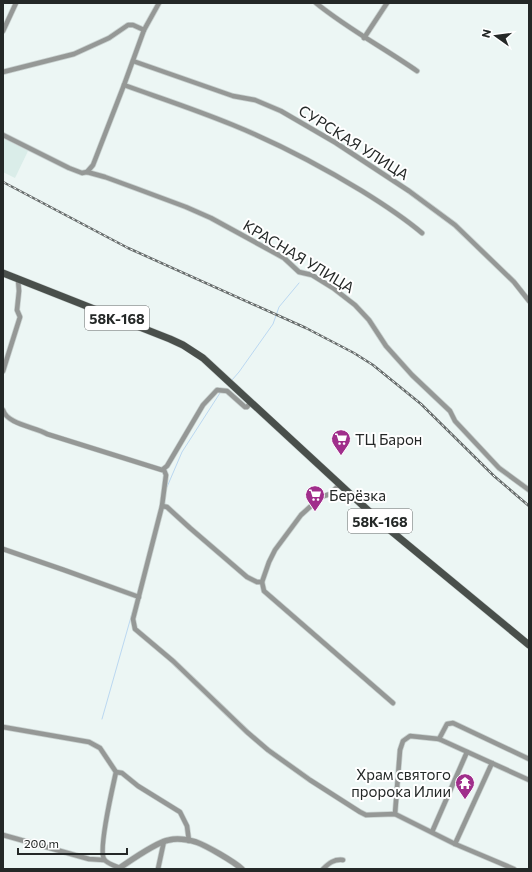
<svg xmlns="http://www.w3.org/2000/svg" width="532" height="872" viewBox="0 0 532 872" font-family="Commissioner,sans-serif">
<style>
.built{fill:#daede9}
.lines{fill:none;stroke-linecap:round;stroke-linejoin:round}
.stream{stroke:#bbd8f1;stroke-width:1}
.minor-casing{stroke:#c8d1cf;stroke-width:6}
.tertiary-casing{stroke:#c8d1cf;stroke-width:7}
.primary-casing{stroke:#c8d1cf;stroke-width:8}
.minor{stroke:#959896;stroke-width:4.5}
.tertiary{stroke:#959896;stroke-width:5.5}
.primary{stroke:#494f4b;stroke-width:7}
.rail-casing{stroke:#666c6b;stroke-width:2.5}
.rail{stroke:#fff;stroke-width:1;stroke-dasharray:3;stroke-linecap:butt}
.labels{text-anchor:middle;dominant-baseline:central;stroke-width:4;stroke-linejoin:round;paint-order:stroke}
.shield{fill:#fff;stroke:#666868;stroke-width:1}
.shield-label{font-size:14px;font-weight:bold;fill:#242827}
.street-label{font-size:15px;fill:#242827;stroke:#fff}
.poi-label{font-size:15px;fill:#242827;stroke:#fff;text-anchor:start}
</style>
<rect width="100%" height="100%" fill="#ecf6f4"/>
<polygon class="built" points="3,138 28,151 15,178 3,172"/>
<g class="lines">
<g class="stream">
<polyline points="232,380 239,372 273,324 279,307 299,283"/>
<polyline points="167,487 182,452 220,393"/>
<polyline points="102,719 133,610"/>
</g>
<defs>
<g id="minor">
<path d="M316 3C348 29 384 48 417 71"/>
<polyline points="3,31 16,3"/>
<polyline points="364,38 387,3"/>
<polyline points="133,61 233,96 255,100 281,111 336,143 409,191 455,225 514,282 529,301"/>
<polyline points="3,72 74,54 109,38 128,25 133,25 144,30"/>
<path d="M124 85C160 98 197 110 233 125 277 143 321 166 362 191 383 204 403 217 422 233"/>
<polyline points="3,135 69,168 82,173 87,172 105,177 135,188 186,207 211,218 284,258 299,272 312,275 333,288 355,305 369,320 386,346 412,375 450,411 455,421 499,468 529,490"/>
<polyline points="87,172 93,165 124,85 144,30 159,3"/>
<polyline points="3,371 20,317 17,310 19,291 18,279"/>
<path d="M3 410C7 424 35 427 47 434L162 470 167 466 203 405 217 390 227 391 245 407H247L251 402"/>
<polyline points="164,470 166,475 162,506 133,619 135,629 173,661 247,732 268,750 310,780 360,812 366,815 395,814 455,844 514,869"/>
<polyline points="162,506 167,507 190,528 247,577 257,582 262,582 269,562 275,550 301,515 321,497 330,494 340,484"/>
<polyline points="3,549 64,570 139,597"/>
<polyline points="262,582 264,591 393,703"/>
<path d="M3 727 89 742 100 748 116 772C113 786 98 849 104 859 106 863 115 866 120 868"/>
<polyline points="439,739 447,724 453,723 529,759"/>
<polyline points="116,772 122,773 138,786 180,812 187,826 189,841"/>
<polyline points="395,814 400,750 403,741 410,736 439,739 529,780"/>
<polyline points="432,832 467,752"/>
<polyline points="3,835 89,859 104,860"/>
<polyline points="455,844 492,763"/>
<polyline points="158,869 164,841"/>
<path d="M323 869C329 863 334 859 343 860"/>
</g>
<path id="tertiary" d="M118 869C130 861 156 842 169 840 177 838 189 840 196 842 207 846 233 861 242 869"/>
<polyline id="primary" points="3,273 170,339 183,345 203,358 385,526 529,645"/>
</defs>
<use href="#minor" class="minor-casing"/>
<use href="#tertiary" class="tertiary-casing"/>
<use href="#primary" class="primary-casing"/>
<use href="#minor" class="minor"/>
<use href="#tertiary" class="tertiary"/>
<use href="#primary" class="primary"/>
<defs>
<polyline id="rail" points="3,182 128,248 306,328 354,353 373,365 421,404 494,476 529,506"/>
</defs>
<use href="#rail" class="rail-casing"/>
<use href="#rail" class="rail"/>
</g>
<defs>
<symbol id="supermarket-pin" viewBox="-11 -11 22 30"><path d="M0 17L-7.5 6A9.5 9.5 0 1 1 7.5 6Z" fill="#a02e8b" stroke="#fff"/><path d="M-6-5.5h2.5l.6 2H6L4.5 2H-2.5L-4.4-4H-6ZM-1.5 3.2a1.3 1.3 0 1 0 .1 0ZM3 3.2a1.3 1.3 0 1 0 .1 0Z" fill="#fff"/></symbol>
<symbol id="temple-pin" viewBox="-11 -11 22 30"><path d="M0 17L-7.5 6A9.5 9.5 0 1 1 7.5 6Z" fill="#a02e8b" stroke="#fff"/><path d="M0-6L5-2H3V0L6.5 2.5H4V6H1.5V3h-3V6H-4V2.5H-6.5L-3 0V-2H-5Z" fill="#fff"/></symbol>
</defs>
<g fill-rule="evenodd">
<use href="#supermarket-pin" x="330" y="428" width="22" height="30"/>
<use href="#supermarket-pin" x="304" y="484" width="22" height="30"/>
<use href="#temple-pin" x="454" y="772" width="22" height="30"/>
</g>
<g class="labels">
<g class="shield">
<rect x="85" y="306" width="64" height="24" rx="3"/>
<rect x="348" y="509" width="64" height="24" rx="3"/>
</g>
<g class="shield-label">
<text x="117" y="318">58К-168</text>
<text x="380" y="521">58К-168</text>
</g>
<g class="street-label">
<text transform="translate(354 142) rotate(32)">СУРСКАЯ УЛИЦА</text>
<text transform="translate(299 256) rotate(31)">КРАСНАЯ УЛИЦА</text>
</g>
<g class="poi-label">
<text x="355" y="439">ТЦ Барон</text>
<text x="329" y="495">Берёзка</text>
<text x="451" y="774" text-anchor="end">Храм святого<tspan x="451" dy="17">пророка Илии</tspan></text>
</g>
</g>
<rect width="532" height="872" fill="none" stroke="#242827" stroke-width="8"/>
<g transform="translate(496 36) rotate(284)" stroke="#ffffff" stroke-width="3" paint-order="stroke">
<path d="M0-3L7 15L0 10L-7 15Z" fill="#242827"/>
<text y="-6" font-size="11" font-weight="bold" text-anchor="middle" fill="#242827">N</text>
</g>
<path d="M18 848v6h109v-6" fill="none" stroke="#242827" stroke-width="2"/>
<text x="24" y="848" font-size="12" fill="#242827" stroke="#ffffff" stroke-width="3" paint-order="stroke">200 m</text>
</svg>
